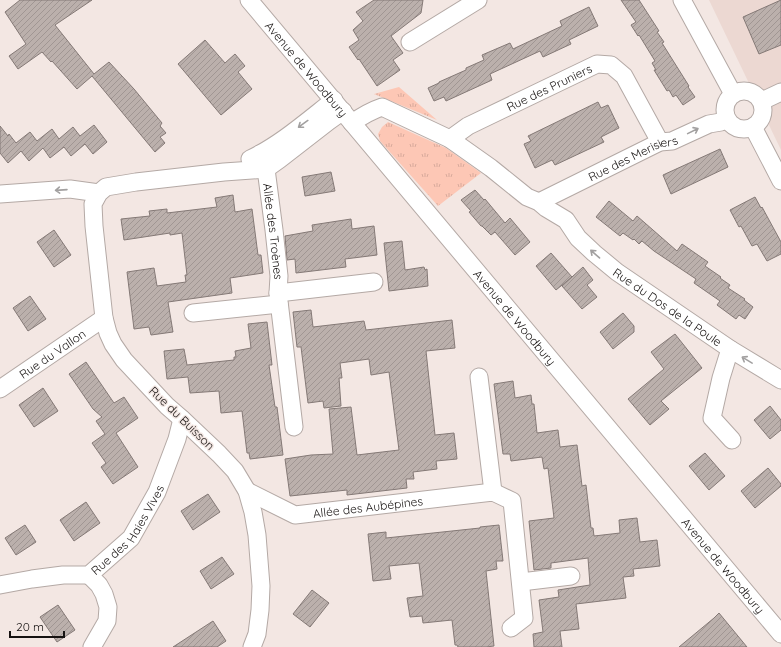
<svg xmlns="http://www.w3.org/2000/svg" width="781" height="647" viewBox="0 0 781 647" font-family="Quicksand,sans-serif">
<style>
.built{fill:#ecd8d2}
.grass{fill:url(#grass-tufts)}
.building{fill:url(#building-hatch);stroke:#847976}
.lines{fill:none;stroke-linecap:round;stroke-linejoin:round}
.minor-casing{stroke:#b4a9a5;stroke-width:19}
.minor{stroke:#fff;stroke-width:17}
.oneway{stroke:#a2a0a0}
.labels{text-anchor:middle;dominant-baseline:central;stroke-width:3;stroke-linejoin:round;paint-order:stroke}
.street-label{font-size:12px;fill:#161211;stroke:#f3e7e3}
</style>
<defs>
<pattern id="grass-tufts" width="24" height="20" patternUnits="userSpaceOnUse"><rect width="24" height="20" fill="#fdc7b5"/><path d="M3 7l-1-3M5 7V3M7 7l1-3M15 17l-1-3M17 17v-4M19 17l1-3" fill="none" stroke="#d8aa9b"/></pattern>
<pattern id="building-hatch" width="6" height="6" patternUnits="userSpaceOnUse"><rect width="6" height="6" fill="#bbb0ac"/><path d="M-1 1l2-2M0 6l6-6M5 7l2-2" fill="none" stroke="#a09693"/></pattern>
</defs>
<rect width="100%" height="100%" fill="#f3e7e3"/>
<polygon class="built" points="709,0 781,0 781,150"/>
<g class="grass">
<polygon points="399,87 437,120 374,94"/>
<polygon points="388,122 446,148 481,173 438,206 380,141 378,134 382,127"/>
</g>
<g class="building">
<polygon points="20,0 92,0 55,25 94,74 109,62 134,89 162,123 160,126 166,133 160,137 165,143 155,152 92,76 77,89 52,61 51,62 42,52 18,69 9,56 26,44 5,12"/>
<polygon points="374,0 423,0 421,13 391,36 403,53 393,60 400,70 377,86 359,59 358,60 349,47 359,40 353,30 363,21 356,12"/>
<polygon points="621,0 639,0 659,31 657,32 664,42 662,43 689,86 688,87 695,97 683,105 676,95 673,97 669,90 667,91 654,70 656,70 652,63 655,61 639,35 638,36 631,25 636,22"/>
<polygon points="781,0 781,45 759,54 743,17"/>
<polygon points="589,7 598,26 569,40 571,44 543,57 540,51 490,74 492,80 446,101 444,97 434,101 428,88 439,83 439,82 466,70 466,68 484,60 482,55 510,43 513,49 562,26 560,21"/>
<polygon points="205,40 225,63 235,54 245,66 238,72 252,89 221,115 178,64"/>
<polygon points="598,102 601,108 608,105 619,128 601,137 604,142 555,165 552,160 535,168 524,144 531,141 528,136"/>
<polygon points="94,125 107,142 93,154 85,144 71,156 64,147 50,158 43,148 29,161 21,151 8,163 0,153 0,126 8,136 9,134 16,143 30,132 37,141 52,129 59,139 73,127 80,136"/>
<polygon points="720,149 728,167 671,194 663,175"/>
<polygon points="331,172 335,191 305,196 302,177"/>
<polygon points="475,190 484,200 485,199 505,223 510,218 530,242 515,255 495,232 491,235 482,226 481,226 469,212 471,211 461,200"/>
<polygon points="233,195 235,212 252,209 258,255 261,255 263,273 230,278 232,293 168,302 173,332 151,335 149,327 134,329 127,272 154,268 157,286 186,282 185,275 187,275 182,233 170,235 170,233 124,240 121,219 150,216 149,211 167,209 167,213 217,207 215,198"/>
<polygon points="755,197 761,208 762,207 781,242 781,254 767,261 757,244 752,246 741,226 739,227 730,210"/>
<polygon points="609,201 633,221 637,216 677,251 682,244 708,262 705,266 721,277 720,278 730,285 728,288 745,299 744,300 753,307 745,319 739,315 736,319 717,305 720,301 694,283 696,279 654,251 642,241 639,244 634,239 633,240 623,233 620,236 596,217"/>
<polygon points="351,219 352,229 374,226 377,255 345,259 346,267 296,273 295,259 287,260 285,236 313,231 312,225"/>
<polygon points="54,230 71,255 54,267 37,242"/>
<polygon points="402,241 405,270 424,267 425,270 427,269 428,286 389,291 384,243"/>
<polygon points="551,253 572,277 556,290 536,266"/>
<polygon points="583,267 593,280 587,285 597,297 582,309 562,286"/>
<polygon points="30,296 46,319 28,331 13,308"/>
<polygon points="311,310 313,327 364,321 366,330 452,320 455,348 426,351 435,435 454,433 457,459 436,461 437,469 413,472 414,479 406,479 407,488 347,495 347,490 290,496 285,459 311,455 333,454 329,409 351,407 357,455 399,450 389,372 371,375 369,359 340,363 342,378 339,378 341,406 324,408 323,401 308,403 301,347 297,347 293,312"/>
<polygon points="623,313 634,326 634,332 613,349 600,332"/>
<polygon points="267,322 272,365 269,365 275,407 277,407 283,455 250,459 249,453 247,453 242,411 221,413 219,391 190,393 188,377 167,379 164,351 184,349 187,365 234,360 234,357 236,357 235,351 251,348 248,324"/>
<polygon points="675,334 702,368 661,401 669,409 650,425 628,399 664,369 651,352"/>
<polygon points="86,362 114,403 124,397 138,418 116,433 138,467 113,484 101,467 106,463 92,443 105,434 96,421 102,417 93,409 69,374"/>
<polygon points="513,381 515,398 531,395 532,404 534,404 537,433 558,430 560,447 577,445 582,486 586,485 591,528 593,528 594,536 620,533 619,520 637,518 640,542 657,540 660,566 633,569 634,576 623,577 626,598 576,604 579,629 560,631 562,647 534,647 533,634 543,632 539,600 559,597 558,590 590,585 588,558 551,563 551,568 534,570 529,521 554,518 548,468 544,469 542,457 511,461 510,454 503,454 494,384"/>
<polygon points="43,388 58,411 34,427 19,405"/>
<polygon points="770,406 781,420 781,430 770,439 754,420"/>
<polygon points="705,453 725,476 709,490 689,466"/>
<polygon points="768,468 781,484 781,486 755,508 741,491"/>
<polygon points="208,494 220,512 193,530 181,511"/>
<polygon points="86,502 100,523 74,541 60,520"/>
<polygon points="25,525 36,542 16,555 5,538"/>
<polygon points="499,525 503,561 496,561 497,569 486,571 494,646 486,647 458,647 457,645 455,645 452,620 423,623 422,616 410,617 407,598 423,596 419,563 389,566 391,579 373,581 368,534 386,532 386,538 480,528 480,527"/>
<polygon points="222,557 234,574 211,589 200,571"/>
<polygon points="312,590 329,603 310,627 293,614"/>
<polygon points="58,605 75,630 57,642 40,617"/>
<polygon points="719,613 747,647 679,647 714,618"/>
<polygon points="213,621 226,641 217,647 173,647"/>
</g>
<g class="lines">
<defs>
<g id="minor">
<path id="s1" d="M249 0 781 634"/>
<polyline points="682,0 733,94"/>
<polyline points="410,42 478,0"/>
<circle cx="744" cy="110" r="19"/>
<polyline points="762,101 781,92"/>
<path id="s2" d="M352 123C362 116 370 111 382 107L450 139 491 168 527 197 539 202 546 208 566 220 578 238 594 253 617 272 730 349 781 380"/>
<polyline points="753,127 781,181"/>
<path id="s3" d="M450 139 468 126 597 64 611 65 624 76 660 142"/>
<path id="s4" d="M260 154 266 169 274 230 279 276 278 293 294 427"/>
<path d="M250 159C280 145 307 121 334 100"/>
<polyline points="0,194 70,189 99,193"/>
<path id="s5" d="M539 202 660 142 672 141 709 124 721 122 727 119"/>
<polyline points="278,293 374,282"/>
<polyline points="193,313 279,304"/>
<polyline points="730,349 721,378 712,418 732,440"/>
<polyline points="479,377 493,492"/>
<path id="s6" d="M0 389 104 318"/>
<path id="s7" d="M247 491 295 515 493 492 512 501 524 618 511 628"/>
<polyline points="89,575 99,585 104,594 108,607 107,621 92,647"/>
<polyline points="521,582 571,576"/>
<path id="s8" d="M0 585 32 579 63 575H89L131 538 157 492 177 439 182 419"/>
<polyline points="252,647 257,634 260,610 261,586 257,535 253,512 247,491 235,471 219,454 182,419 167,406 124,360 113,344 108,333 104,318 94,226 93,204 99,193 106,187 136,182 224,172 266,169 280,159 329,121 343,111"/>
</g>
</defs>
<use href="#minor" class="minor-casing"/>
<use href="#minor" class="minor"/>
</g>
<defs><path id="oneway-shaft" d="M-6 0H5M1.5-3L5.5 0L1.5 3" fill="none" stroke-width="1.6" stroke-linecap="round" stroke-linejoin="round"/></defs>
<g class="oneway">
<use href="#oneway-shaft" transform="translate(303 124) rotate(144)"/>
<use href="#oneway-shaft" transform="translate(693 131) rotate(-26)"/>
<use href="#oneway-shaft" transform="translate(61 190) rotate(176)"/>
<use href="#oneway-shaft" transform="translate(595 254) rotate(-139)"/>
<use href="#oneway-shaft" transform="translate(747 360) rotate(-149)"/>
</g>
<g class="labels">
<g class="street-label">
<text stroke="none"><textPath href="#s1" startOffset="90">Avenue de Woodbury</textPath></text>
<text stroke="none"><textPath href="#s3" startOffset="112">Rue des Pruniers</textPath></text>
<text stroke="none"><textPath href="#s5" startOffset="104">Rue des Merisiers</textPath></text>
<text stroke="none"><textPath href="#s4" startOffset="79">Allée des Troènes</textPath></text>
<text stroke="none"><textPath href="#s2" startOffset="386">Rue du Dos de la Poule</textPath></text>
<text stroke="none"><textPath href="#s1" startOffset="414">Avenue de Woodbury</textPath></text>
<text stroke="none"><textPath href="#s6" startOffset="63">Rue du Vallon</textPath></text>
<text transform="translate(182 418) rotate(44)">Rue du Buisson</text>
<text stroke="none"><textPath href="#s7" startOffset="127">Allée des Aubépines</textPath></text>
<text stroke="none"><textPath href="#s8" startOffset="150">Rue des Haies Vives</textPath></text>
<text stroke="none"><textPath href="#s1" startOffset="738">Avenue de Woodbury</textPath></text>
</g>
</g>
<path d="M10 631v6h54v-6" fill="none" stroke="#161211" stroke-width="2"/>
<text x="16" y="631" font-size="12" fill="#161211" stroke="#f3e7e3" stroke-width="3" paint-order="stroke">20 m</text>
</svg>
